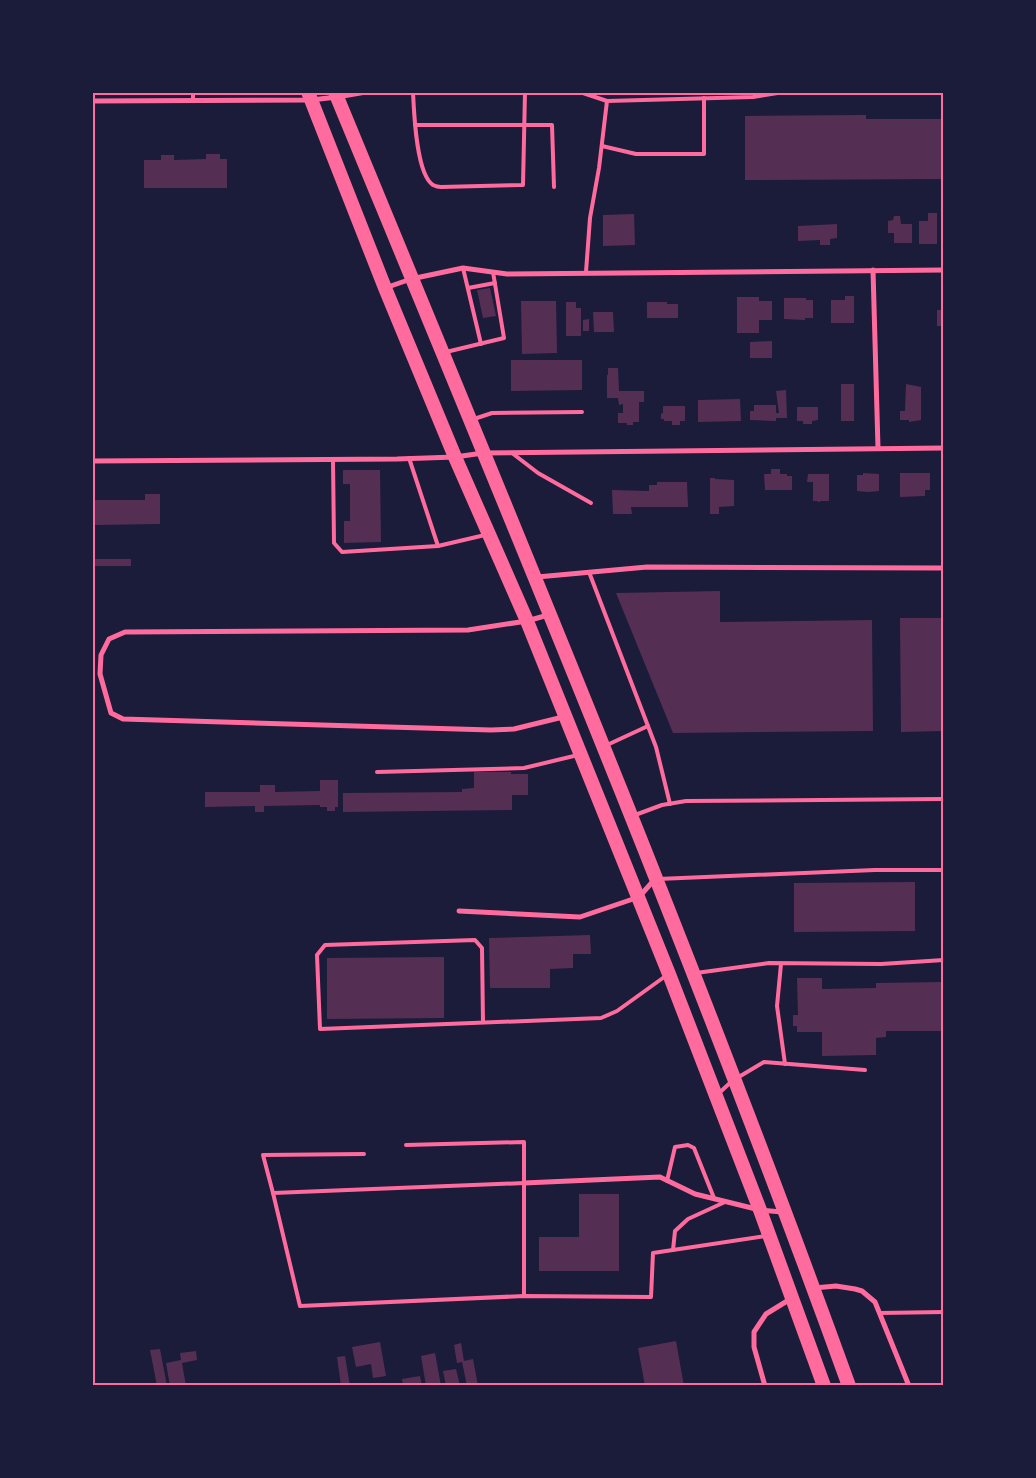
<svg xmlns="http://www.w3.org/2000/svg" width="1036" height="1478" viewBox="0 0 1036 1478" font-family="Ubuntu,sans-serif">
<style>
.building{fill:#542f53}
.lines{fill:none;stroke-linecap:round;stroke-linejoin:round}
.service{stroke:#ff6b9d;stroke-width:4}
.minor{stroke:#ff6b9d;stroke-width:5}
.trunk{stroke:#ff6b9d;stroke-width:14}
.neatline{fill:none;stroke:#ff6b9d;stroke-width:2}
</style>
<rect width="100%" height="100%" fill="#1b1b3a"/>
<g class="building">
<polygon points="866,115 866,119 944,119 944,179 745,180 745,116"/>
<polygon points="206,154 220,154 220,159 227,159 227,188 144,188 144,160 161,160 161,155 174,155 174,160 206,159"/>
<polygon points="928,213 937,213 937,244 919,244 919,221 928,221"/>
<polygon points="634,214 635,245 603,246 603,215"/>
<polygon points="894,216 900,216 901,224 912,224 912,243 894,243 894,233 888,233 888,221 893,220"/>
<polygon points="837,224 837,238 830,239 830,245 820,245 820,240 798,241 798,226"/>
<polygon points="490,288 496,316 483,318 477,290"/>
<polygon points="845,296 854,296 854,323 831,323 831,300 845,300"/>
<polygon points="737,297 759,297 759,301 772,301 772,320 759,320 759,333 737,333"/>
<polygon points="784,298 806,298 806,300 813,300 813,318 805,318 805,320 784,319"/>
<polygon points="521,301 556,301 557,353 522,354"/>
<polygon points="566,302 576,302 576,308 581,308 581,336 566,336"/>
<polygon points="647,302 667,302 667,304 678,304 678,318 647,318"/>
<rect x="937" y="310" width="7" height="16"/>
<polygon points="593,312 613,312 614,332 594,332"/>
<polygon points="589,319 589,331 583,331 583,320"/>
<polygon points="772,341 772,358 750,358 750,342"/>
<polygon points="511,360 582,360 582,390 511,391"/>
<polygon points="608,368 618,368 619,391 644,391 644,402 639,402 639,422 633,422 633,425 627,425 627,423 618,423 618,413 623,413 623,404 619,405 618,398 607,398 607,375 608,375"/>
<rect x="841" y="384" width="13" height="37"/>
<polygon points="906,384 921,387 921,420 909,422 909,420 900,420 900,411 905,411"/>
<polygon points="786,390 787,418 776,418 776,421 750,420 750,411 754,411 754,405 776,405 776,413 779,413 776,391"/>
<polygon points="740,399 741,421 698,422 698,400"/>
<polygon points="663,406 685,406 685,421 680,421 680,425 672,425 672,421 664,421 664,419 661,419 661,414 663,413"/>
<polygon points="797,407 818,407 818,420 812,421 812,424 803,424 803,421 797,421"/>
<polygon points="771,469 780,469 780,474 787,474 787,476 792,476 792,490 765,490 764,474 771,474"/>
<polygon points="343,470 380,470 381,542 344,543 344,521 350,521 350,484 343,484"/>
<polygon points="863,473 879,474 879,491 868,492 857,491 857,475 863,475"/>
<polygon points="900,473 930,473 930,490 925,490 925,496 900,497"/>
<polygon points="808,474 829,474 829,501 820,501 820,502 818,502 818,501 813,501 813,482 807,482"/>
<polygon points="710,478 715,478 715,479 734,480 734,506 719,507 719,514 710,514"/>
<polygon points="657,482 687,482 688,507 631,507 632,514 613,514 612,490 649,491 649,485 657,485"/>
<polygon points="145,494 160,494 160,524 95,525 95,500 145,500"/>
<rect x="95" y="559" width="36" height="7"/>
<polygon points="720,591 720,622 872,620 873,731 673,733 616,593"/>
<polygon points="900,618 944,618 944,731 901,732"/>
<polygon points="474,772 511,772 511,774 528,774 528,795 512,795 512,810 343,812 343,793 462,792 462,789 474,788"/>
<polygon points="320,780 338,780 338,807 335,807 335,811 327,811 327,807 320,807 320,805 264,806 264,812 255,812 255,806 205,807 205,792 260,792 260,785 275,785 275,792 320,791"/>
<polygon points="915,882 915,931 794,932 794,883"/>
<polygon points="590,935 591,954 573,954 573,968 550,969 550,988 490,988 489,938"/>
<polygon points="444,957 444,1018 327,1019 327,958"/>
<polygon points="797,978 822,978 822,989 876,988 876,983 944,982 944,1031 886,1031 886,1037 876,1038 876,1055 822,1056 822,1032 797,1032 797,1026 793,1026 793,1015 798,1015"/>
<polygon points="579,1194 619,1194 619,1271 539,1271 539,1237 579,1237"/>
<polygon points="676,1341 684,1386 645,1386 638,1348"/>
<polygon points="380,1342 386,1376 373,1378 371,1364 356,1367 352,1347"/>
<polygon points="461,1343 464,1361 473,1359 478,1386 467,1386 462,1362 457,1363 454,1345"/>
<polygon points="160,1349 167,1386 157,1386 150,1350"/>
<polygon points="196,1351 197,1360 182,1363 186,1386 170,1386 166,1363 181,1360 180,1353"/>
<polygon points="435,1353 441,1386 426,1386 421,1356"/>
<polygon points="345,1356 350,1386 341,1386 337,1357"/>
<polygon points="456,1369 460,1386 446,1386 443,1371"/>
<polygon points="420,1376 422,1386 403,1386 402,1379"/>
</g>
<g class="lines">
<g class="service">
<path d="M413 92C414 112 416 174 433 185 435 186 439 187 441 187L523 185 525 92"/>
<polyline points="580,92 607,101 753,97 784,92"/>
<polyline points="193,100 193,92"/>
<polyline points="415,125 552,125 554,187"/>
<polyline points="602,146 636,154 704,154 704,98"/>
<polyline points="463,268 481,344"/>
<polyline points="586,272 590,218 599,168 607,101"/>
<polyline points="468,288 495,283"/>
<polyline points="446,352 504,338 493,272"/>
<polyline points="474,419 492,413 582,412"/>
<polyline points="512,453 538,473 591,503"/>
<polyline points="409,458 438,546"/>
<polyline points="333,460 334,543 342,552 438,546 485,535"/>
<polyline points="589,572 656,747 670,804"/>
<polyline points="607,745 648,726"/>
<polyline points="377,772 524,768 578,755"/>
<polyline points="635,815 662,805 686,801 944,799"/>
<polyline points="658,879 875,870 944,870"/>
<polyline points="781,964 777,1006 785,1064"/>
<polyline points="696,973 769,963 881,964 944,960"/>
<polyline points="483,1022 482,948 475,940 325,945 317,955 320,1029 601,1018 617,1011 667,975"/>
<polyline points="737,1078 764,1062 865,1070"/>
<polyline points="718,1094 731,1082"/>
<polyline points="406,1145 524,1142 524,1296"/>
<polyline points="667,1181 675,1147 688,1145 694,1148 714,1198"/>
<polyline points="524,1183 273,1193 300,1306 524,1296 651,1297 653,1253 766,1236"/>
<polyline points="273,1193 263,1155 364,1154"/>
<polyline points="673,1250 675,1231 688,1219 725,1202"/>
<polyline points="880,1313 944,1312"/>
</g>
<g class="minor">
<polyline points="92,101 311,100 337,97 366,92"/>
<polyline points="873,270 878,448"/>
<polyline points="385,288 411,279 463,268 507,274 944,270"/>
<polyline points="92,461 397,459 455,457 483,453 944,448"/>
<polyline points="537,577 647,567 944,568"/>
<polyline points="548,615 527,621 468,630 125,632 109,639 101,655 100,674 111,713 123,719 491,730 514,729 563,717"/>
<polyline points="459,911 580,917 639,897 655,879"/>
<polyline points="524,1183 660,1177 695,1194 760,1210 782,1212"/>
<polyline points="814,1288 836,1286 855,1289 862,1291 875,1302 909,1386"/>
<polyline points="765,1386 754,1347 754,1332 766,1314 792,1298"/>
</g>
<g class="trunk">
<polyline points="308,92 385,288 455,457 527,621 669,974 760,1210 824,1386"/>
<path d="M335 92C512 521 691 949 849 1386"/>
</g>
</g>
<rect width="1036" height="1478" fill="none" stroke="#1b1b3a" stroke-width="188"/>
<rect x="94" y="94" width="848" height="1290" class="neatline"/>
</svg>
